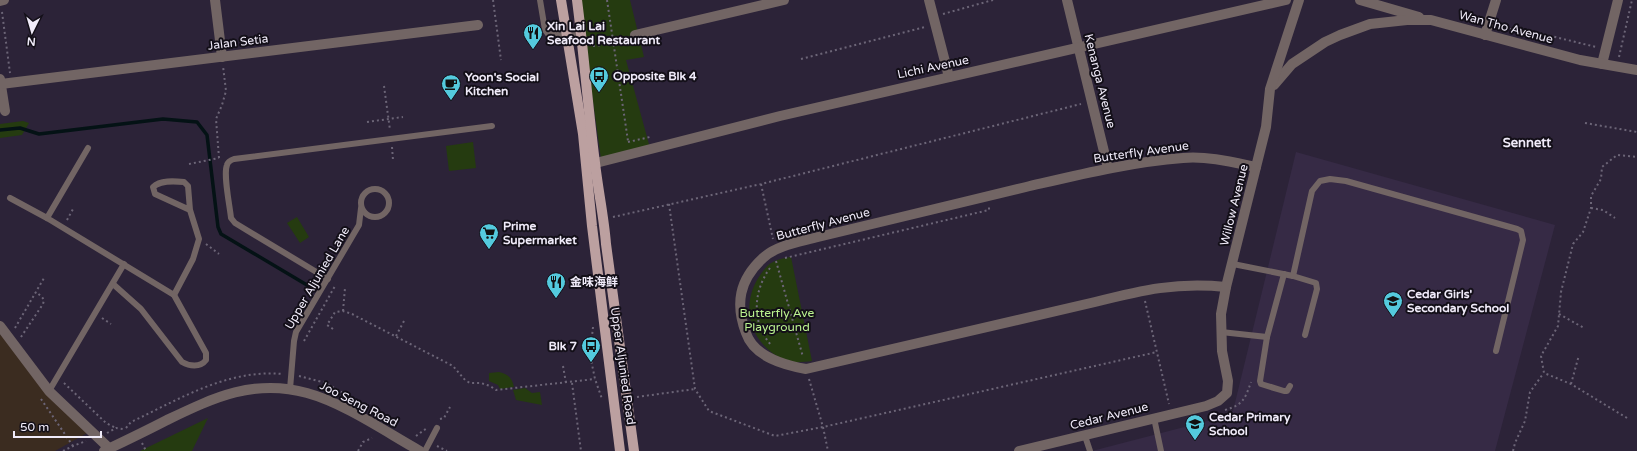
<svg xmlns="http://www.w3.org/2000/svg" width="1637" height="451" viewBox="0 0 1637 451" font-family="'Varela Round','Noto Sans SC',sans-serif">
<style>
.industrial{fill:#3b2c20}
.built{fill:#362a45}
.green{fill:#253b10}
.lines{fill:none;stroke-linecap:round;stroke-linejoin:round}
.stream{stroke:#041215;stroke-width:3.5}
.path{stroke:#6c6577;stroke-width:2;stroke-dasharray:2 3;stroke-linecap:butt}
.service{stroke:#726564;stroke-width:6}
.minor{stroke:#726564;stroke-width:10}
.primary{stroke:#bca0a0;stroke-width:10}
.labels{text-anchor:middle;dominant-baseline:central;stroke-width:4;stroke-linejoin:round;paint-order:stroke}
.poi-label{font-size:12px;font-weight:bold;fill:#f0ebf9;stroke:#130f18;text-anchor:start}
.street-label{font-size:12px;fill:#f0ebf9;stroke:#130f18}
.park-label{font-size:12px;fill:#baf28f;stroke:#130f18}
.neighbourhood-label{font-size:13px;font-weight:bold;fill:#f0ebf9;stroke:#130f18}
</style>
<rect width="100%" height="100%" fill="#2c2338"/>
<polygon class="industrial" points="0,334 89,432 55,451 0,451"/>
<polygon class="built" points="1296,152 1555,225 1495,451 1092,451 1219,418 1233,411"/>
<g class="green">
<polygon points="579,0 630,0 644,57 626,60 650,148 601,159"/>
<polygon points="23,121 29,123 22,135 0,138 0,124"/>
<polygon points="473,142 476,168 449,171 446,146"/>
<polygon points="297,217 309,237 300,243 287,223"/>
<path d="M791 257 812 361C804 362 795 363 788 361 754 349 739 312 757 280 761 274 766 265 773 262 778 259 785 258 791 257Z"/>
<path d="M499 372C508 374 512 378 514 387L500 389 498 385 489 381V373Z"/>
<polygon points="525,388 532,393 540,392 542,405 516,400 513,390"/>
<polygon points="208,418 192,451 140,451"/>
</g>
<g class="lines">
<polyline class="stream" points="0,130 20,128 39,134 163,119 197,122 207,135 218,227 221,234 312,288"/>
<g class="path">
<polyline points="493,0 501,60"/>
<polyline points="607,0 628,141"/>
<polyline points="2,12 10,73"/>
<polyline points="943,14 993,0"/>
<polyline points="1510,29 1547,35 1596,47"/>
<polyline points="593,46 614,44 628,41"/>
<polyline points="1619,57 1632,0"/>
<polyline points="801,59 925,27"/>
<polyline points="384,86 390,130"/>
<polyline points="367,122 403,117"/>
<polyline points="1585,123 1637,132"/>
<polyline points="628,142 650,137"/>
<polyline points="392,147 393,160"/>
<polyline points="219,158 216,119 222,105 226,91 223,66"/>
<polyline points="189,164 219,158"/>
<polyline points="761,184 773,239"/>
<polyline points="669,204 695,389 709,411 775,436 823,427 1157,352"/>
<polyline points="1591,208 1603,210 1615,218"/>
<polyline points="613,217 761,184 1081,104"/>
<polyline points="67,220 73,209"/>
<polyline points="206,244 219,254"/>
<polyline points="785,258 989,210 989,207"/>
<polyline points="776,261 803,357"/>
<path d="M770 268C753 291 751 324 772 346"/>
<polyline points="1145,301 1169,404"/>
<polyline points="343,311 345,288"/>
<polyline points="1559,314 1584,328"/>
<polyline points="102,318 111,324"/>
<polyline points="593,327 590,355 595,379 602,399"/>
<polyline points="15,328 44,278"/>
<polyline points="333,329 327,325 335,312 343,311 352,314 453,366 465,380 470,383 481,383 490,386 496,390 595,379"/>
<polyline points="396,336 404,321"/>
<polyline points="21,337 43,304 44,300 42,297 36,292"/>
<polyline points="304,341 335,286"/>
<polyline points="563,366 566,383"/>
<polyline points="299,376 326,383 355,400"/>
<polyline points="809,379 823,427 828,451"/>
<polyline points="64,383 106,423 116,428"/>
<polyline points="572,383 581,451"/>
<polyline points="1571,384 1579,355"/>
<polyline points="637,397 695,389"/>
<polyline points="41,399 73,446"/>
<path d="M1225 410C1243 405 1245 399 1251 382"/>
<polyline points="1627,418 1571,384 1544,373 1541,356 1558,326 1561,292 1573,244 1583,232 1591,208 1591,196 1601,179 1602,167 1617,155 1637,157"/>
<polyline points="440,419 444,418 450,407"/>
<path d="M126 428 131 422C180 399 227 369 283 374"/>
<polyline points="107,433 116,428 123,429"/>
<polyline points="416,436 427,428"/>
<polyline points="142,443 146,451"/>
<polyline points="437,446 447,451"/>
<polyline points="63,451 73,446 86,441"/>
<polyline points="358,451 363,442 372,438"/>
<polyline points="1513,451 1515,443 1525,421 1530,392 1543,374"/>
</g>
<g class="service">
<polyline points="540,0 545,30 548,34 566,36 581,34"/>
<path d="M88 148 47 218 174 295 193 259 199 239 190 210 188 186 184 182C174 181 160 180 153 187L155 194 190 210"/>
<circle cx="375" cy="203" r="14"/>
<polyline points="10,198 47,218"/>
<polyline points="1233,264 1293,276 1316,283 1317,289 1305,335"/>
<polyline points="1284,274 1267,337 1260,381 1261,384 1284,391 1287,391 1290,386"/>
<polyline points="1293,276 1312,191 1320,181 1330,179 1346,181 1517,229 1521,231 1523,240 1496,351"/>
<path d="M328 279 235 223 231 218C230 207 223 174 227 165 228 161 231 160 234 159L492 126"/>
<path d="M113 284 141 309 182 362C189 366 200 368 206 360V353L174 295"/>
<polyline points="1221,332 1267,337"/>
<polyline points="290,389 294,341 296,332 359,225 361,208"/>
<polyline points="49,391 124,264"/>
<polyline points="1154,418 1161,451"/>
<polyline points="1085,436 1090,451"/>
<polyline points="425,451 437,428"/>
</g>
<g class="minor">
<polyline points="215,0 222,57"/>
<polyline points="929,0 949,77"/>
<polyline points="1067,0 1108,168"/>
<polyline points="1360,0 1419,17"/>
<polyline points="0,1 4,0"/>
<polyline points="635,35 784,0"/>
<polyline points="1485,35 1496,0"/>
<polyline points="1602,64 1618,0"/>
<polyline points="0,79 5,111"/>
<polyline points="1,84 478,25"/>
<polyline points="1274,85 1292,64 1325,42 1340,35 1370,24 1407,20 1431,20 1580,60 1637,70"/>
<polyline points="588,165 780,116 1286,0"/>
<path d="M1226 287C1176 282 1143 290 1095 302L806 369C784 365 754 357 746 333 735 304 739 280 763 258 777 245 800 242 818 237 843 231 868 225 893 219 937 208 982 198 1026 187 1078 175 1130 162 1183 158 1208 156 1232 162 1256 167"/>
<polyline points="0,326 49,391 109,448"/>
<path d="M104 451C125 441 146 431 167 420 213 398 254 378 307 393 344 403 386 432 420 451"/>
<polyline points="1019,451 1206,406 1218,401 1227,393 1228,381 1222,351 1221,314 1226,287 1266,127 1270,89 1299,0"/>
</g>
<g class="primary">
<polyline points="561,0 583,134 592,226 620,451"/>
<path d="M577 0C584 54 588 109 595 163 598 190 604 217 606 244L634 451"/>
</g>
</g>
<defs>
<symbol id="restaurant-pin" viewBox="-11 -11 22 30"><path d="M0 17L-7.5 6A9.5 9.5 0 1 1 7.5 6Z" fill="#54cadd" stroke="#130f18"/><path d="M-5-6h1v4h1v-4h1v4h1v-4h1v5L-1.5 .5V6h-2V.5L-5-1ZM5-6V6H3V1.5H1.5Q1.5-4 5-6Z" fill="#111"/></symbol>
<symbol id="bus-pin" viewBox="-11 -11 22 30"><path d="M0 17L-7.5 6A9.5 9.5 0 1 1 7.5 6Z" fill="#54cadd" stroke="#130f18"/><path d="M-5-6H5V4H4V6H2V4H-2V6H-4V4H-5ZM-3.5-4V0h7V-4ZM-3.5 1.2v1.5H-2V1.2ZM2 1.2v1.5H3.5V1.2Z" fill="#111"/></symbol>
<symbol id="cafe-pin" viewBox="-11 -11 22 30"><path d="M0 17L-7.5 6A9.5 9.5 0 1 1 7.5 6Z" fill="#54cadd" stroke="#130f18"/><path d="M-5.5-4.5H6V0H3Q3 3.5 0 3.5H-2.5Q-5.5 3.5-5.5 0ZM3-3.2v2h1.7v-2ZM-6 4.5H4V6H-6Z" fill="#111"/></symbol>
<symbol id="supermarket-pin" viewBox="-11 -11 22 30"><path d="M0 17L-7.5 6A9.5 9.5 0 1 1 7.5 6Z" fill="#54cadd" stroke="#130f18"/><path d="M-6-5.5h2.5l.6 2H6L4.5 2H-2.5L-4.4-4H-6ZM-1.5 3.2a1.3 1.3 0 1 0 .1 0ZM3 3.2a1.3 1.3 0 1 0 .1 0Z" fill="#111"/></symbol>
<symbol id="school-pin" viewBox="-11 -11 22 30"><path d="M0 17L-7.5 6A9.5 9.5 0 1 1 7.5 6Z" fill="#54cadd" stroke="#130f18"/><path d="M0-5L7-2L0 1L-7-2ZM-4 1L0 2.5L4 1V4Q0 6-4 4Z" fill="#111"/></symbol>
</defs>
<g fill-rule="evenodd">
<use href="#restaurant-pin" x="522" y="22" width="22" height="30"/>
<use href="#bus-pin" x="588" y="65" width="22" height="30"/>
<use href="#cafe-pin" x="440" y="73" width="22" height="30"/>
<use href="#supermarket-pin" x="478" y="222" width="22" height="30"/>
<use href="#restaurant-pin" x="545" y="271" width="22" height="30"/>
<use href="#school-pin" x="1382" y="290" width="22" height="30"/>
<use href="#bus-pin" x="580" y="335" width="22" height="30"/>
<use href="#school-pin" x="1184" y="413" width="22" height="30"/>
</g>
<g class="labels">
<g class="poi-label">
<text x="547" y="26">Xin Lai Lai<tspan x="547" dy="14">Seafood Restaurant</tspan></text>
<text x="613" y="76">Opposite Blk 4</text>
<text x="465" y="77">Yoon's Social<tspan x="465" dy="14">Kitchen</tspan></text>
<text x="503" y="226">Prime<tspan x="503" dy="14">Supermarket</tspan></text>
<text x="570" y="282">金味海鲜</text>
<text x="1407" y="294">Cedar Girls'<tspan x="1407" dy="14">Secondary School</tspan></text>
<text x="577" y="346" text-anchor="end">Blk 7</text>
<text x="1209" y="417">Cedar Primary<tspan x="1209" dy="14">School</tspan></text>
</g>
<g class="street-label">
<text transform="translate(1506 27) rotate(15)">Wan Tho Avenue</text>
<text transform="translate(238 42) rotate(-7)">Jalan Setia</text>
<text transform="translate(933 67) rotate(-12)">Lichi Avenue</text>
<text transform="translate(1100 81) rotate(76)">Kenanga Avenue</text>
<text transform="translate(1141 152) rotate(-8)">Butterfly Avenue</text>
<text transform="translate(1234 205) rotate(-76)">Willow Avenue</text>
<text transform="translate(823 224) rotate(-15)">Butterfly Avenue</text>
<text transform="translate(317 278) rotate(-60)">Upper Aljunied Lane</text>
<text transform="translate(623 366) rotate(82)">Upper Aljunied Road</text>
<text transform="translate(359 404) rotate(27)">Joo Seng Road</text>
<text transform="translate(1109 416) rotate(-14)">Cedar Avenue</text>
</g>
<g class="park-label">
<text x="777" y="313">Butterfly Ave<tspan x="777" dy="14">Playground</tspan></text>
</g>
<g class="neighbourhood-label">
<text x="1527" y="143">Sennett</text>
</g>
</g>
<g transform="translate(32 32) rotate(185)" stroke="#130f18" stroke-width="3" paint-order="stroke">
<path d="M0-3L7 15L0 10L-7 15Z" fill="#f0ebf9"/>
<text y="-6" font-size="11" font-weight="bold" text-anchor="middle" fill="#f0ebf9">N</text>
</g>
<path d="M14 431v6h87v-6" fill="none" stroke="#f0ebf9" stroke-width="2"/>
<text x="20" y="431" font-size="12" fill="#f0ebf9" stroke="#130f18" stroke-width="3" paint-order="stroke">50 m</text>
</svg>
